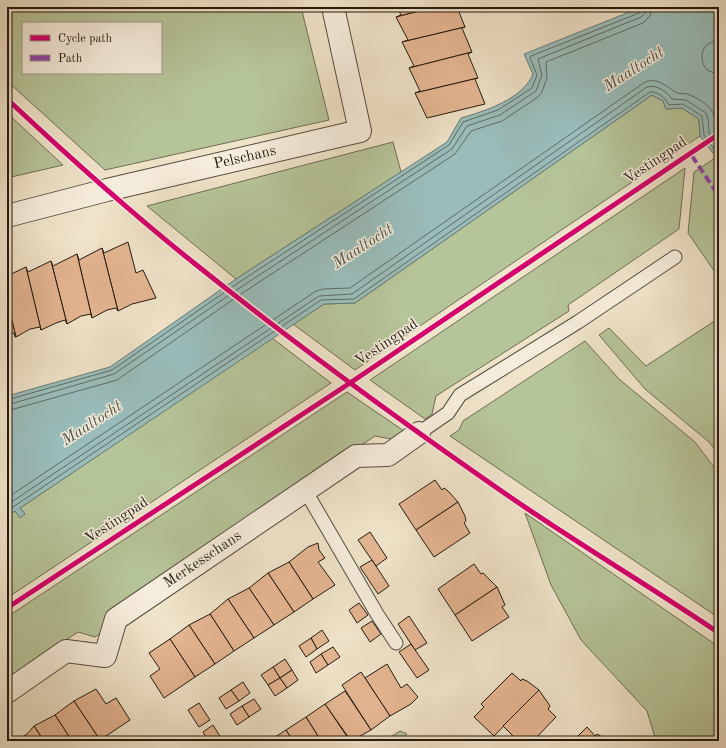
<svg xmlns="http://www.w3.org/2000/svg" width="726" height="748" viewBox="0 0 726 748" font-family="'Old Standard TT',serif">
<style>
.green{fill:#b6c499;stroke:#6d6e54;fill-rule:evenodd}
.water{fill:#9abdbb;stroke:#6b7b76}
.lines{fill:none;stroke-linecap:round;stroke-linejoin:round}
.shore{stroke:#5f6b65;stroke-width:1}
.building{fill:#e4b591;stroke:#24190f}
.lane-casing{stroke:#574c3e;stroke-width:15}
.street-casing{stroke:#574c3e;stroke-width:24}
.lane{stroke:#f5eddc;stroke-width:13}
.street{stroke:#f5eddc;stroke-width:22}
.quiet{stroke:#8e44ad;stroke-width:4;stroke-dasharray:8 4;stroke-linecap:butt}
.cycleway-casing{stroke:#f5eddc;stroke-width:8}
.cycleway{stroke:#d6006c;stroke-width:5}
.labels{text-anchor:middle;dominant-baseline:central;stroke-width:3;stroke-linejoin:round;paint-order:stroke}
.street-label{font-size:15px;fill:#24190f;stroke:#f5eddc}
.water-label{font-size:16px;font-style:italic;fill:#4d524b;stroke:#f5eddc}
</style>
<rect width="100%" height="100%" fill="#efe3c9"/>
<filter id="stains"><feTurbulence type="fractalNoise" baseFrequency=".005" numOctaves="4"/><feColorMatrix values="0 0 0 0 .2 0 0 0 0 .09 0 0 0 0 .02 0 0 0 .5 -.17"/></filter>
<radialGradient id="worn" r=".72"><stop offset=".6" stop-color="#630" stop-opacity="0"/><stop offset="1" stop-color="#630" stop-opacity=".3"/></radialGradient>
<g class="green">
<path d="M7 7H301L329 120 105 170 7 81ZM23 23H161V73H23Z"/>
<polygon points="652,95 663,101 666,109 682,108 699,119 700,136 355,370 293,324 324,304 355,303"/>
<polygon points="7,113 63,165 7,178"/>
<polygon points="393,142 401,172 236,279 147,206"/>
<polygon points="715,158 719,161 719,278 688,233 694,172"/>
<polygon points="685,168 679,229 568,305 569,311 436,396 432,414 425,419 370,380"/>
<polygon points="719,318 719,455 709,442 645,389 599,335 609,328 646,366"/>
<polygon points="272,338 331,383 7,598 7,516 15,511 20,517 25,514 20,508"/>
<polygon points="585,341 619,379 695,442 719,474 719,618 450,436 459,430 463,421"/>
<polygon points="347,392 404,431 391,439 375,436 106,614 103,632 95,637 78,632 7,679 7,617"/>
<polygon points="525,513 719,647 719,741 656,741 647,711 581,640 551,585"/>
<polygon points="400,731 407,734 400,741 384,741"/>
</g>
<path class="water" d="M642 7H719V55L716 57 719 63V161L700 136 699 119 682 108 666 109 663 101 652 95 355 303 324 304 20 508 25 514 20 518 15 511 7 516V396L110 367 236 279 447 142 461 118C485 111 523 99 533 74L524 54Z"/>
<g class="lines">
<g class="shore">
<path d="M719 41C702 41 697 58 707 70L719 75"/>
<polyline points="7,400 112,370 238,283 449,145 463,122 498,110 532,88 537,75 530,58 531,56 639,13 642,7"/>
<polyline points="7,405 114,374 241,287 452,149 467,126 500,115 536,91 542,75 538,59 641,17 645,13 647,7"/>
<polyline points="7,411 117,380 244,292 455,154 471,131 502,121 538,97 542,92 547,78 546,62 643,23 650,16 653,7"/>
<path d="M7 498 316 291 323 289 350 288 645 82C657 77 666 86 675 92 678 94 683 93 687 94 694 96 708 104 712 111 717 119 713 129 719 137"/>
<path d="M7 505 319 296 352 294 647 87C657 84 667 92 672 99L686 100 706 113 708 118 709 133 719 148"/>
<path d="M7 511 321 300 354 299 650 92C658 91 665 98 669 105L683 104 702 116 704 135 719 156"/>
</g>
</g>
<g class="building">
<polygon points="397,7 435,7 396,17 401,15"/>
<polygon points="435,7 457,7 465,27 402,42 408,40 396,17"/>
<polygon points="465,27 462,28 472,52 409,68 414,66 402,42"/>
<polygon points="472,52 468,54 478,78 415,93 420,91 409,68"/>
<polygon points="478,78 475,79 485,104 427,118 415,93"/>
<polygon points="128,242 136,273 143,270 156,298 132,304 118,311 102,248 104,253"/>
<polygon points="102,248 118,311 116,308 107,310 92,318 77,254 79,260"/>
<polygon points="77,254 92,318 91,314 81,316 67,324 51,261 53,266"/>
<polygon points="51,261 67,324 65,320 56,323 41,330 26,267 28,272"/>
<polygon points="26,267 41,330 40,327 30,329 16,337 7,301 7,276"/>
<polygon points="7,301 16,337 15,337 14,333 7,335"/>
<polygon points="435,480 442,490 444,488 448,491 458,502 416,530 399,504"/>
<polygon points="458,502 465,516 466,521 464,523 470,533 434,557 416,530"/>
<polygon points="370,532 387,558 376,566 358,540"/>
<polygon points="318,543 319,550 325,558 318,562 335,585 313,599 289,562 308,547"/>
<polygon points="372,560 389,586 378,594 360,567"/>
<polygon points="289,562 313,599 294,612 268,573"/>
<polygon points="474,564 481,574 483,573 497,587 455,615 438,589"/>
<polygon points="268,573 294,612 274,625 249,588"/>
<polygon points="497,587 505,605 502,607 509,617 472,641 455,615"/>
<polygon points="249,588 274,625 254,638 228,599"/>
<polygon points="228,599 254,638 234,651 210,614"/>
<polygon points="359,603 368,615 357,623 349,610"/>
<polygon points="210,614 234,651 215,664 189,625"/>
<polygon points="409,616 427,643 415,650 398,624"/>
<polygon points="372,621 381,634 370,642 361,628"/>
<polygon points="189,625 215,664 195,677 170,639"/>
<polygon points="322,630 329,641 317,649 311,638"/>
<polygon points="311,638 317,649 306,657 299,646"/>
<polygon points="170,639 195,677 164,698 150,676 160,669 149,653"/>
<polygon points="411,644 429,670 417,678 399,652"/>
<polygon points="333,647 340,657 328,665 321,654"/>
<polygon points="321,654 328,665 316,673 310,662"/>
<polygon points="285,659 292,670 280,678 273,667"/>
<polygon points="387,664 401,688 407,684 418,697 411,704 390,716 365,678"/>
<polygon points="273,667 280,678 268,685 261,675"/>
<polygon points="292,670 298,680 287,688 280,678"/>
<polygon points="361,672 390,716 371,730 342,685"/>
<polygon points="512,673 521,681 522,679 527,681 539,690 494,736 474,717 484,707 481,704"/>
<polygon points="280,678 287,688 275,696 268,685"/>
<polygon points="243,682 250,693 239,701 231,690"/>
<polygon points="96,689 106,704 116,698 130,720 100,740 74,701"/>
<polygon points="231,690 239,701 226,709 219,698"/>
<polygon points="539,690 550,706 548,709 556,717 533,741 518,741 503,726"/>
<polygon points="345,691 371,730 351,741 325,704"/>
<polygon points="254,699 261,709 249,717 242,706"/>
<polygon points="74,701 100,740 98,741 72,741 55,715"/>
<polygon points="199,703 210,720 199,727 188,710"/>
<polygon points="325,704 350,741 321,741 306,717"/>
<polygon points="242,706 249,717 237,725 230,714"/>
<polygon points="55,715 72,741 44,741 34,726"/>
<polygon points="306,717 321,741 293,741 286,730"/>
<polygon points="213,725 223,741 208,741 203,732"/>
<polygon points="34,726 44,741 16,741 27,734"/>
<polygon points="587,727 595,736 597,734 609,741 573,741"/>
<polygon points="286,730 293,741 269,741"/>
</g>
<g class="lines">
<defs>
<g id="lane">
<polyline points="419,433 448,413 460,395 578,322 675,257"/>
<polyline points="305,490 377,614 396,643"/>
</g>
<g id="street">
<polyline points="7,216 107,190 360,131 333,7"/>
<polyline points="7,692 66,651 105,656 116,619 356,456 388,455 419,433"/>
</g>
</defs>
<use href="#lane" class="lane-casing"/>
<use href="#street" class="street-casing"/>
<use href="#lane" class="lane"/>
<use href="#street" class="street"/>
<polyline class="quiet" points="692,156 719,196"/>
<defs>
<g id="cycleway">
<path d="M7 99C69 157 132 214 199 267 300 348 406 425 513 499 580 545 651 587 719 633"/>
<polyline points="7,608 350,383 719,134"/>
</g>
</defs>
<use href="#cycleway" class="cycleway-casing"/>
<use href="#cycleway" class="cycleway"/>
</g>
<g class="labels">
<g class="street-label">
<text transform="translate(245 158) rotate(-13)">Pelschans</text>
<text transform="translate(656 161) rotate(-34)">Vestingpad</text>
<text transform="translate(387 343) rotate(-34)">Vestingpad</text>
<text transform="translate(117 521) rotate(-33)">Vestingpad</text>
<text transform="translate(203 560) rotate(-34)">Merkesschans</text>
</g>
<g class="water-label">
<text transform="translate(634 70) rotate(-33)">Maaltocht</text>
<text transform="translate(363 247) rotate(-33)">Maaltocht</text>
<text transform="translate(92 424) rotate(-33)">Maaltocht</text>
</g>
</g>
<rect width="726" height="748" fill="none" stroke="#efe3c9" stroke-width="24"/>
<rect x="8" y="8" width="710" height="732" fill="none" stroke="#24190f" stroke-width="2"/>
<rect x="12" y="12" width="702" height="724" fill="none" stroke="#24190f"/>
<rect x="22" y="22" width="140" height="52" fill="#f5eddc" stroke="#a1988a"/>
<rect x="30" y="35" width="20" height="6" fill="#d6006c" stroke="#a1988a"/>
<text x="58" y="42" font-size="12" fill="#24190f">Cycle path</text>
<rect x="30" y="55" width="20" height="6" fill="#8e44ad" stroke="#a1988a"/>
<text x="58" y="62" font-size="12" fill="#24190f">Path</text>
<rect width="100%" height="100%" filter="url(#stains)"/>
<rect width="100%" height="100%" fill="url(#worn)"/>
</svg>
